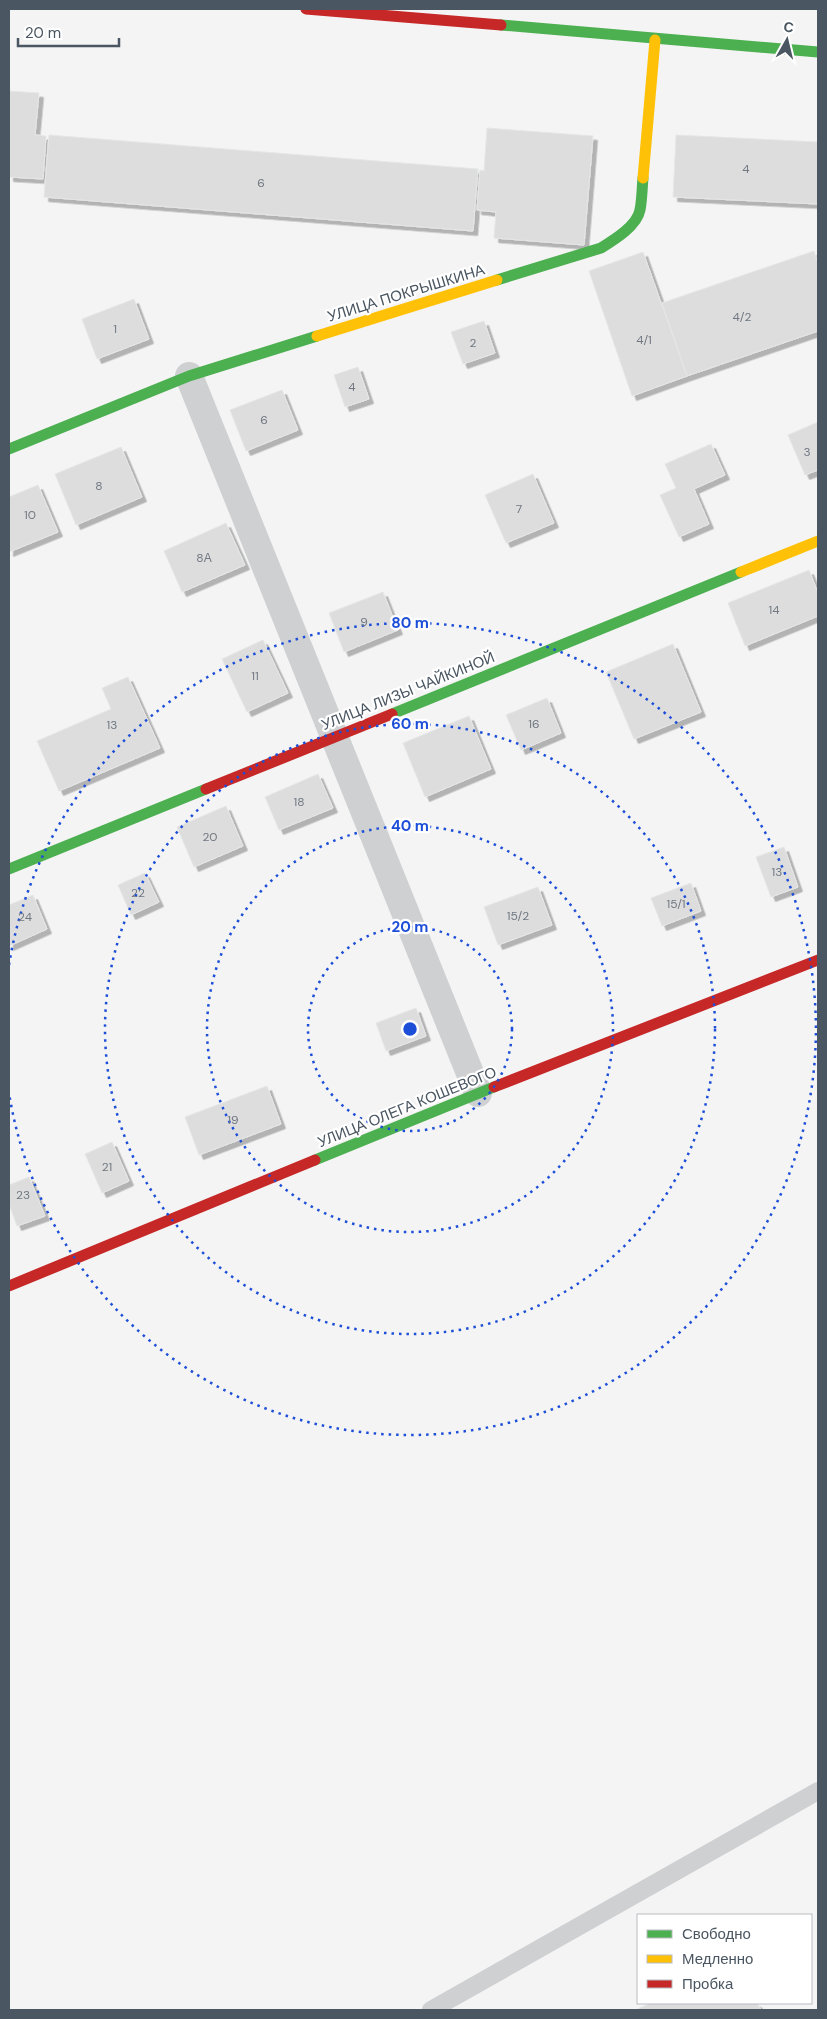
<svg xmlns="http://www.w3.org/2000/svg" width="827" height="2019" viewBox="0 0 827 2019" font-family="'DM Sans',sans-serif">
<style>
.building{fill:#ddddde;stroke:#e5e6e7;filter:url(#shadow)}
.lines{fill:none;stroke-linecap:round;stroke-linejoin:round}
.lane{stroke:#ced0d2;stroke-width:18}
.street{stroke:#ced0d2;stroke-width:28}
.fast{stroke:#4caf50;stroke-width:11}
.slow{stroke:#ffc107;stroke-width:11}
.jam{stroke:#c62828;stroke-width:11}
.ring{fill:none;stroke:#1d4ed8;stroke-width:2.5;stroke-dasharray:2.5 5}
.labels{text-anchor:middle;dominant-baseline:central;stroke-width:4.5;stroke-linejoin:round;paint-order:stroke}
.number-label{font-size:12px;fill:#707881}
.street-label{font-size:15px;fill:#4a5661;stroke:#fff}
.centre{fill:#1d4ed8;stroke:#fff;stroke-width:2.5}
.ring-label{font-size:15px;text-anchor:middle;font-weight:bold;fill:#1d4ed8;stroke:#fff;stroke-width:4.5;stroke-linejoin:round;paint-order:stroke}
</style>
<defs>
<filter id="shadow"><feDropShadow dx="4.5" dy="4.5" stdDeviation="0" flood-color="#0004"/></filter>
</defs>
<rect width="100%" height="100%" fill="#f4f4f4"/>
<g class="building">
<polygon points="9,91 39,93 35,135 46,136 43,179 9,177"/>
<polygon points="487,128 593,136 584,245 494,238 496,212 477,210 480,170 484,171"/>
<polygon points="49,135 478,169 473,231 44,197"/>
<polygon points="676,135 818,142 818,204 673,197"/>
<polygon points="814,251 818,264 818,331 687,376 662,303"/>
<polygon points="643,252 687,376 632,396 589,271"/>
<polygon points="134,299 149,339 97,359 82,319"/>
<polygon points="484,321 495,353 463,364 451,332"/>
<polygon points="358,367 369,399 345,407 334,375"/>
<polygon points="282,390 298,430 246,451 230,410"/>
<polygon points="818,422 818,470 805,475 788,435"/>
<polygon points="711,444 725,475 694,489 709,524 679,537 660,495 676,488 665,464"/>
<polygon points="121,447 142,497 76,525 55,474"/>
<polygon points="533,474 554,523 506,543 485,495"/>
<polygon points="38,485 58,532 9,552 9,497"/>
<polygon points="226,523 245,565 182,592 164,551"/>
<polygon points="809,570 818,593 818,616 745,646 728,603"/>
<polygon points="383,592 398,630 344,652 329,613"/>
<polygon points="263,640 288,693 247,712 222,659"/>
<polygon points="673,644 701,712 634,739 606,672"/>
<polygon points="128,677 160,748 59,791 37,741 111,709 102,688"/>
<polygon points="547,698 561,733 521,750 506,715"/>
<polygon points="469,716 491,769 425,797 403,743"/>
<polygon points="318,774 333,808 279,830 265,797"/>
<polygon points="226,806 243,846 194,867 177,827"/>
<polygon points="784,847 798,887 771,897 756,857"/>
<polygon points="145,873 159,902 131,915 118,885"/>
<polygon points="691,883 701,911 662,926 651,898"/>
<polygon points="538,887 552,925 498,945 484,907"/>
<polygon points="33,895 47,929 9,946 9,905"/>
<polygon points="416,1008 426,1036 386,1051 376,1023"/>
<polygon points="267,1086 281,1124 199,1155 185,1117"/>
<polygon points="112,1142 129,1181 102,1193 85,1154"/>
<polygon points="29,1177 45,1216 17,1226 9,1204 9,1185"/>
<polygon points="651,2003 757,2003 761,2010 635,2010"/>
</g>
<g class="lines">
<polyline class="lane" points="431,2010 818,1791"/>
<polyline class="street" points="189,376 478,1093"/>
<g class="fast">
<polyline points="501,25 818,52"/>
<path d="M497 280 601 248C614 240 637 226 640 210 642 200 642 189 643 178"/>
<polyline points="9,449 189,376 317,336"/>
<polyline points="392,714 741,572"/>
<polyline points="9,869 206,789"/>
<polyline points="315,1160 494,1087"/>
</g>
<g class="slow">
<polyline points="643,178 655,40"/>
<polyline points="317,336 497,280"/>
<polyline points="741,572 818,541"/>
</g>
<g class="jam">
<polyline points="306,9 501,25"/>
<polyline points="206,789 392,714"/>
<polyline points="494,1087 818,960"/>
<polyline points="9,1286 315,1160"/>
</g>
</g>
<g class="ring">
<circle cx="410" cy="1029" r="102"/>
<circle cx="410" cy="1029" r="203"/>
<circle cx="410" cy="1029" r="305"/>
<path d="M9 965A406 406 0 1 1 9 1093"/>
</g>
<g class="labels">
<g class="number-label">
<text x="746" y="169">4</text>
<text x="261" y="183">6</text>
<text x="742" y="317">4/2</text>
<text x="115" y="329">1</text>
<text x="644" y="340">4/1</text>
<text x="473" y="343">2</text>
<text x="352" y="387">4</text>
<text x="264" y="420">6</text>
<text x="807" y="452">3</text>
<text x="99" y="486">8</text>
<text x="519" y="509">7</text>
<text x="30" y="515">10</text>
<text x="204" y="558">8А</text>
<text x="774" y="610">14</text>
<text x="364" y="622">9</text>
<text x="255" y="676">11</text>
<text x="534" y="724">16</text>
<text x="112" y="725">13</text>
<text x="299" y="802">18</text>
<text x="210" y="837">20</text>
<text x="777" y="872">13</text>
<text x="138" y="893">22</text>
<text x="676" y="904">15/1</text>
<text x="518" y="916">15/2</text>
<text x="25" y="917">24</text>
<text x="233" y="1120">19</text>
<text x="107" y="1167">21</text>
<text x="23" y="1195">23</text>
</g>
<g class="street-label">
<text transform="translate(406 293) rotate(-17)">УЛИЦА ПОКРЫШКИНА</text>
<text transform="translate(408 691) rotate(-22)">УЛИЦА ЛИЗЫ ЧАЙКИНОЙ</text>
<text transform="translate(407 1107) rotate(-22)">УЛИЦА ОЛЕГА КОШЕВОГО</text>
</g>
</g>
<circle cx="410" cy="1029" r="8" class="centre"/>
<g class="ring-label">
<text x="410" y="628">80 m</text>
<text x="410" y="729">60 m</text>
<text x="410" y="831">40 m</text>
<text x="410" y="932">20 m</text>
</g>
<rect width="827" height="2019" fill="none" stroke="#4a5661" stroke-width="20"/>
<rect x="637" y="1914" width="175" height="90" fill="#ffffff" stroke="#b7bbc0"/>
<rect x="647" y="1930" width="25" height="8" fill="#4caf50" stroke="#b7bbc0"/>
<text x="682" y="1939" font-size="15" fill="#4a5661">Свободно</text>
<rect x="647" y="1955" width="25" height="8" fill="#ffc107" stroke="#b7bbc0"/>
<text x="682" y="1964" font-size="15" fill="#4a5661">Медленно</text>
<rect x="647" y="1980" width="25" height="8" fill="#c62828" stroke="#b7bbc0"/>
<text x="682" y="1989" font-size="15" fill="#4a5661">Пробка</text>
<g transform="translate(787 40) rotate(8)" stroke="#ffffff" stroke-width="4" paint-order="stroke">
<path d="M0-4L9 19L0 12L-9 19Z" fill="#4a5661"/>
<text y="-8" font-size="14" font-weight="bold" text-anchor="middle" fill="#4a5661">С</text>
</g>
<path d="M18 38v8h101v-8" fill="none" stroke="#4a5661" stroke-width="2.5"/>
<text x="25" y="38" font-size="15" fill="#4a5661" stroke="#ffffff" stroke-width="4" paint-order="stroke">20 m</text>
</svg>
